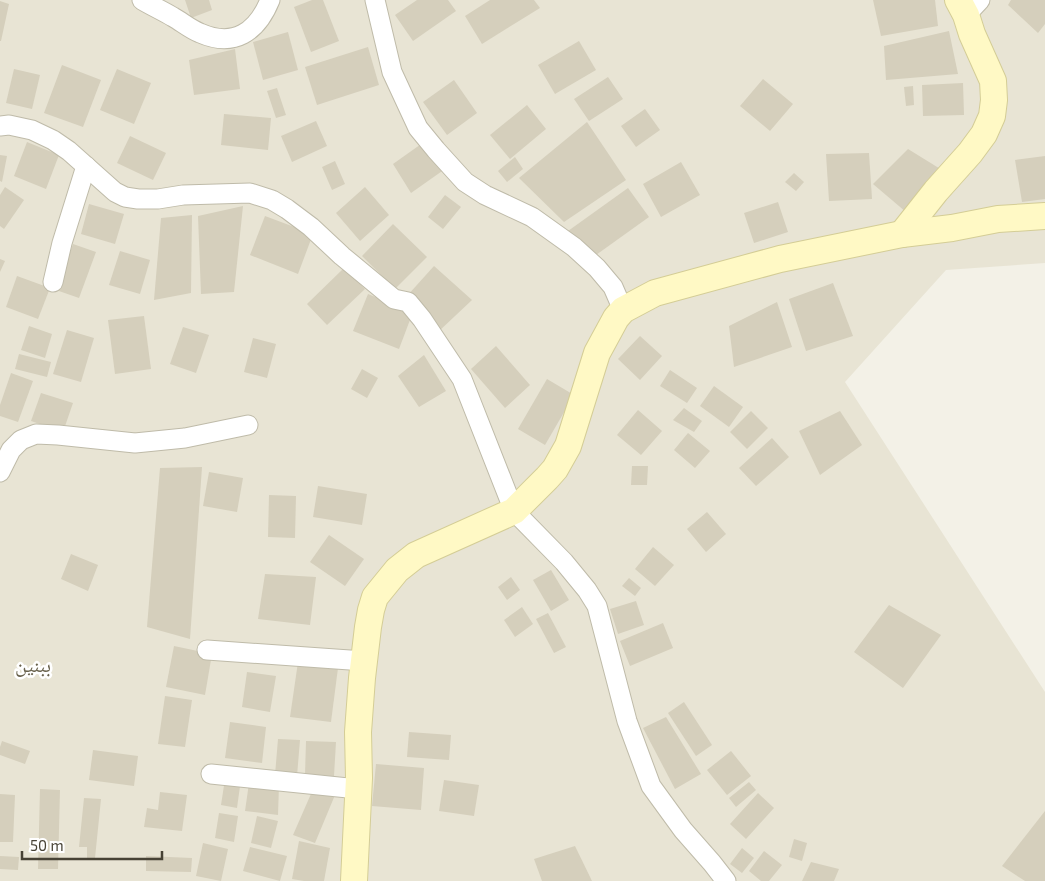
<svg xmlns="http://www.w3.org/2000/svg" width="1045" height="881" viewBox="0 0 1045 881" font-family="'Exo 2','Noto Naskh Arabic',sans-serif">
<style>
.residential{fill:#e8e4d4}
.building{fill:#d5cfbc}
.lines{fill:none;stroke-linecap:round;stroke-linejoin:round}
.street-casing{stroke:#bfbba9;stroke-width:21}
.secondary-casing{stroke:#d4cd96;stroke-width:28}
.street{stroke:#fff;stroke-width:19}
.secondary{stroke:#fff9c5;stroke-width:26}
.labels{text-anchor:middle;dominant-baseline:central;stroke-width:5;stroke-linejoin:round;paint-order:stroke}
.quarter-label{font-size:20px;fill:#69624d;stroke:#fff}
</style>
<rect width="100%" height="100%" fill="#f3f1e7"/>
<polygon class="residential" points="0,0 1045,0 1045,263 946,270 845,382 1045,692 1045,881 0,881"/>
<g class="building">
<polygon points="185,0 209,0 212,10 191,18"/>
<polygon points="312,0 323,0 339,41 311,52 294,7"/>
<polygon points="417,0 448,0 456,11 413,41 395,15"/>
<polygon points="490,0 534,0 540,8 482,44 465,16"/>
<polygon points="873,0 935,0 938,26 881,36"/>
<polygon points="1011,0 1045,0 1045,24 1038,33 1008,5"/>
<polygon points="0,1 9,4 1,41 0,41"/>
<polygon points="949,31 958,74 886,80 884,46"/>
<polygon points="288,32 298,70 263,80 253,42"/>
<polygon points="579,41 596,70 555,94 538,65"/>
<polygon points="368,47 379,85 317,105 305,67"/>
<polygon points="235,49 240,89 194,95 189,60"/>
<polygon points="62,65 101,80 83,127 44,113"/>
<polygon points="14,69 40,75 32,109 6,103"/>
<polygon points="117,69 151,83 134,124 100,110"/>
<polygon points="608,77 623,99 589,121 574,99"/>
<polygon points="763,79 793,104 770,131 740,106"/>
<polygon points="454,80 477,113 447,135 423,102"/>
<polygon points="963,83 964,115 923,116 922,85"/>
<polygon points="913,86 914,105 906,106 904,87"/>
<polygon points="277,88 286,115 276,118 267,91"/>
<polygon points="527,105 546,129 510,159 490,135"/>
<polygon points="645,109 660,130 636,147 621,126"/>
<polygon points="224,114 271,118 268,150 221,145"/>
<polygon points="316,121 327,146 292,162 281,136"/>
<polygon points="587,122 626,180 564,222 519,178"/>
<polygon points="130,136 166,153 153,180 117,163"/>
<polygon points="27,142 59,155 46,189 14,176"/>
<polygon points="424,142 445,169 411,193 393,164"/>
<polygon points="908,149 942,170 906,212 873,184"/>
<polygon points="869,153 872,199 829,201 826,154"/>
<polygon points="0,155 7,156 2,182 0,181"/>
<polygon points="1045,156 1045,199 1022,202 1015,160"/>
<polygon points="515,157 523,169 507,182 498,171"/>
<polygon points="335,161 345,184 332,190 322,167"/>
<polygon points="681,162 700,195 661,217 643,184"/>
<polygon points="794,173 804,182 796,191 785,182"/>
<polygon points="5,187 24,200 4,229 0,226 0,195"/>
<polygon points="365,187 389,215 360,241 336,213"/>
<polygon points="628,188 649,217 589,260 568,231"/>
<polygon points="445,195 461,207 443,229 428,217"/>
<polygon points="778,202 788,232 754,243 744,213"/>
<polygon points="89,204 124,214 115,244 81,234"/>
<polygon points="243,206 234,292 201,294 198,216"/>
<polygon points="192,215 191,293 154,300 161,218"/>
<polygon points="265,216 313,234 298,274 250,255"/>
<polygon points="393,224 427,257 395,289 362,256"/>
<polygon points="73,244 96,252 79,298 56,290"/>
<polygon points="120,251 150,260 140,294 109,285"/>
<polygon points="0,259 5,261 0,272"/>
<polygon points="434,266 472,300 438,332 407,296"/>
<polygon points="344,268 365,289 327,325 307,304"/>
<polygon points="17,276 50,288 38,319 6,307"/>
<polygon points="833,283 853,336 806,351 789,299"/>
<polygon points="368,294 413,312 399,349 353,331"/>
<polygon points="777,302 792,347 734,367 729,326"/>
<polygon points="144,316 151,369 115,374 108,320"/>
<polygon points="29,326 52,334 45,358 21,350"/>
<polygon points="183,327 209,335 196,373 170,364"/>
<polygon points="67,330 94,338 81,382 53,374"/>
<polygon points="640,336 662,356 640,380 618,359"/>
<polygon points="253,338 276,344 267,378 244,372"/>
<polygon points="496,346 530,385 505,408 471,369"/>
<polygon points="19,354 51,362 47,377 15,369"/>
<polygon points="424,355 446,391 419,407 398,376"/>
<polygon points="362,369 378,378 367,398 351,389"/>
<polygon points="670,370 697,388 687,403 660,386"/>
<polygon points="11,373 33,381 18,422 0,416 0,405"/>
<polygon points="547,379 574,395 545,445 518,429"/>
<polygon points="714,386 743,407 729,427 700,406"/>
<polygon points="41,393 73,403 63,432 31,421"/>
<polygon points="684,408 702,421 694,432 673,420"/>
<polygon points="638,410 662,431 641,455 617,435"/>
<polygon points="751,411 768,428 747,449 730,432"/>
<polygon points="840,411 862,445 820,475 799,431"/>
<polygon points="688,433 710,451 695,468 674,450"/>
<polygon points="772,438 789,457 756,486 739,468"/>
<polygon points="632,466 648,466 647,485 631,485"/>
<polygon points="202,467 190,639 147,627 160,468"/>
<polygon points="209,472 243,478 237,512 203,506"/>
<polygon points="318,486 367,494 362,525 313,517"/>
<polygon points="269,495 296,496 295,538 268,537"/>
<polygon points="707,512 726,534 706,552 687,529"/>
<polygon points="329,535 364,559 345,586 310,562"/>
<polygon points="653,547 674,565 655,586 635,569"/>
<polygon points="71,554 98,565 88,591 61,579"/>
<polygon points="551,570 569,600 551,611 533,580"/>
<polygon points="265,574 316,577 310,625 258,619"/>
<polygon points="511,577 520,590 507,600 498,587"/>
<polygon points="629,578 641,588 635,596 622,586"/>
<polygon points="636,601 644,625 618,634 610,609"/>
<polygon points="889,605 941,635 903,688 854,652"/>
<polygon points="522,607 533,624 515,637 504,620"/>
<polygon points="548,613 566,647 554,653 536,619"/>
<polygon points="663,623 673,648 630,666 620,641"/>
<polygon points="174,646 212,654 205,695 166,687"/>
<polygon points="298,662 338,668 331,722 290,717"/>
<polygon points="247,672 276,676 270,712 242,707"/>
<polygon points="165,696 192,700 185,747 158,744"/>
<polygon points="684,702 712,745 696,756 668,713"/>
<polygon points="666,717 701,774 675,789 643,728"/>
<polygon points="230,722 266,727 262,763 225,758"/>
<polygon points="409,732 451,735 449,760 407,757"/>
<polygon points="278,739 300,740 297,776 275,775"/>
<polygon points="2,741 30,751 25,764 0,755 0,747"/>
<polygon points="306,741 336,742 334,776 305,775"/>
<polygon points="93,750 138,756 134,786 89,780"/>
<polygon points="731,751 751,776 727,795 707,770"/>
<polygon points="376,764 424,768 421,810 372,806"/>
<polygon points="225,779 241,779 237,808 221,805"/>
<polygon points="444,780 479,785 474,816 439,811"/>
<polygon points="749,782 756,790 736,807 729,798"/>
<polygon points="249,783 279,785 278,815 245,811"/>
<polygon points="314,787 335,795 315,843 293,835"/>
<polygon points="40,789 60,790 58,869 38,869"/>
<polygon points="160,792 187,795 182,831 144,827 147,808 158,810"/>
<polygon points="758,793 774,808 746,839 730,824"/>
<polygon points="0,794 15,795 13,842 0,842"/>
<polygon points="84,798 101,799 95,858 87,858 87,847 79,847"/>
<polygon points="1045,811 1045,881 1025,881 1002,866"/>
<polygon points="219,813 238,816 234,842 215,838"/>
<polygon points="257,816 278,821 271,848 251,843"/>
<polygon points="794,839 807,843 802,861 789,857"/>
<polygon points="299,841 330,848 324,881 304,881 292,879"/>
<polygon points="203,843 228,849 221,881 196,876"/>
<polygon points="575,846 592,881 542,881 534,859"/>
<polygon points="250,847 287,856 280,881 243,871"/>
<polygon points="742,848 754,858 742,873 730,864"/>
<polygon points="764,851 782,865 769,881 761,881 749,871"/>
<polygon points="0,856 19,857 18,870 0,869"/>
<polygon points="146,856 192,858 191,872 146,871"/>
<polygon points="811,862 839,869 834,881 802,881"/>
</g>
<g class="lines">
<defs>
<g id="street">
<path d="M142 0C152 6 163 11 173 17 182 22 190 29 200 33 234 48 257 32 270 0"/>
<polyline points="375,0 392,72 418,128 436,150 465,182 485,195 532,217 574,247 597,268 613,287 623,310"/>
<polyline points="966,15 980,0"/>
<polyline points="0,126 9,125 32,130 53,140 69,151 115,192 125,197 138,199 158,199 183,195 250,193 272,200 287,209 311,227 342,256 394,299 408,302 422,319 462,379 514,511 564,562 587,590 597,606 627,721 651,786 683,830 712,863 726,881"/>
<polyline points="53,282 62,243 86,166"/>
<polyline points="0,472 11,450 21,440 36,434 58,435 135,443 185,438 248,425"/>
<polyline points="207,650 364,661"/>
<polyline points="211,774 358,789"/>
</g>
<g id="secondary">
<polyline points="902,234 936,191 970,153 984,134 992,116 994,100 993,81 972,34 966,15 958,0"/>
<polyline points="354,881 359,778 358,732 362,678 368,627 371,610 375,597 397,570 416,555 514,511 547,478 555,469 568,446 597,353 616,318 623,310 655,293 780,259 902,234 952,228 998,219 1045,216"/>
</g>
</defs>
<use href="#street" class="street-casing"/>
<use href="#secondary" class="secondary-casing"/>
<use href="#street" class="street"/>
<use href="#secondary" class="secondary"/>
</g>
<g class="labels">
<g class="quarter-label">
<text x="33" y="664">ببنين</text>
</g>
</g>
<path d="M22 851v8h140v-8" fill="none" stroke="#474235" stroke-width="2.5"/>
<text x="30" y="851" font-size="15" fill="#474235" stroke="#ffffff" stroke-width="4" paint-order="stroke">50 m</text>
</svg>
